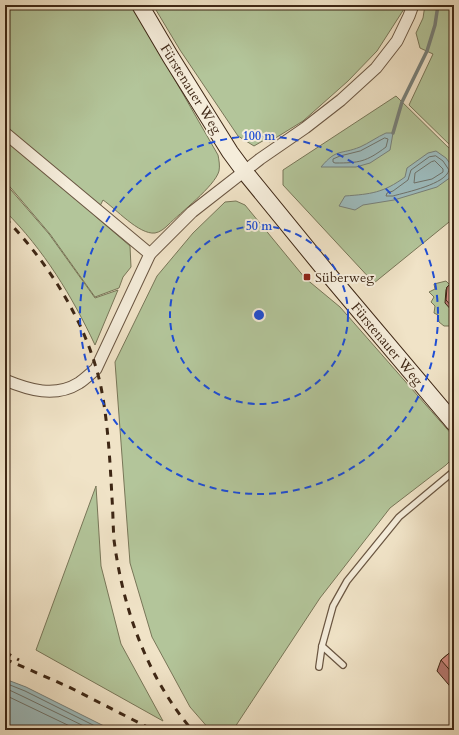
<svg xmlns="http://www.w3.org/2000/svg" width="459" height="735" viewBox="0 0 459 735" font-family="Cardo,serif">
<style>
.green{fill:#b3c59a;stroke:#787658}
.water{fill:#9dbcbe;stroke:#77807a}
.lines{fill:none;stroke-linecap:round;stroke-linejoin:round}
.shore{stroke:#6e726a;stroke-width:1}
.stream{stroke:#77807a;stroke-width:3.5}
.lane-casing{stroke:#6a5642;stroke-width:8}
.street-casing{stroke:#6a5642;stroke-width:13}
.secondary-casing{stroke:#3e2715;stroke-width:18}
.lane{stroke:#f5eddb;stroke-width:5.5}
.street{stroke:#f5eddb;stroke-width:11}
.secondary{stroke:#f5eddb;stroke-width:16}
.rail{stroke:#3e2715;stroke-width:3;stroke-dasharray:7 7;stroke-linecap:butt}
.wall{fill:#b97c75;stroke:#3e2715}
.building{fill:#d79088;stroke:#3e2715}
.ring{fill:none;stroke:#1d4ed8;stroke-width:2;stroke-dasharray:7 5}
.poi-dot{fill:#8f2418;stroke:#f5eddb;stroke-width:1.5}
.labels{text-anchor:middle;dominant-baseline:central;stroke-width:4;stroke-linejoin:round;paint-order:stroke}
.street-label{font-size:14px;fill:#3e2715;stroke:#f5eddb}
.poi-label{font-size:14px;fill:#3e2715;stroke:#f5eddb;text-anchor:start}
.centre{fill:#1d4ed8;stroke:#f5eddb;stroke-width:2}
.ring-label{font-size:12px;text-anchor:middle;font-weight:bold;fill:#1d4ed8;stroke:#f5eddb;stroke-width:4;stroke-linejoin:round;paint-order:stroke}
</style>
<rect width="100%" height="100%" fill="#f0e3c7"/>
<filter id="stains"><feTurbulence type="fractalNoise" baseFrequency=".005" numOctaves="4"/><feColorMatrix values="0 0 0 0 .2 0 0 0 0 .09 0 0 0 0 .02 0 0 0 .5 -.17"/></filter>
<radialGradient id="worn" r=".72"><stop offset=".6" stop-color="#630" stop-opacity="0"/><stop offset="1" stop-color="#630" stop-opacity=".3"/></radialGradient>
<g class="green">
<path d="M5 5H132L218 155C219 160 220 166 219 171 215 186 180 213 168 225 164 229 160 232 155 233 139 235 115 208 103 200L95 216 130 246 131 267 123 277 119 288 95 297 50 234 5 181Z"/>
<polygon points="153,5 404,5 404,9 377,51 348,81 303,121 269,142 266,139 254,146 238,136 180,50"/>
<polygon points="425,5 454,5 454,149 409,105 433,54 420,48 416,33 423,18"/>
<polygon points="396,96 454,153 454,218 374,283 283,185 283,170"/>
<path d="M5 183 49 234 95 298 118 290 95 345C72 296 44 250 5 211Z"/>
<polygon points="236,201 245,205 305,278 340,307 454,437 454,457 446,465 390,508 320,598 233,730 210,730 190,707 152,637 130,563 115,362 157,276 193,233 225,202"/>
<polygon points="446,281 451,286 454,326 444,326 439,322 438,315 434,313 435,306 431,302 434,297 429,292 435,289 434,284"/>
<polygon points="96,486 101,566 121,644 163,721 36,650"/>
</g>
<g class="water">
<path d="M386 133H393L390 150 370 163 356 167H321C337 148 340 155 360 147 369 143 377 137 386 133Z"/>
<path d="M436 151 446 158 454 169 451 177 437 187 394 200 363 205 355 210 339 206 345 196C371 194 383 193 405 177L407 168 428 153Z"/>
<polygon points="5,679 26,687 112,730 5,730"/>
</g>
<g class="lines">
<g class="shore">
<path d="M385 138 388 139 386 147C366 162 359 163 335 163L333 162V159L340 156 360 151Z"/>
<path d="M436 156 443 161 449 170C446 184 407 192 393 196H386L387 193 393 191 408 180 411 170 429 157Z"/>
<polygon points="435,161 443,169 443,172 432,179 414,183 415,173 431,162"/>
<polyline points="5,683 25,691 103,730"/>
<polyline points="5,688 22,696 92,730"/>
<polyline points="5,695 78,730"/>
</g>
<polyline class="stream" points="393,133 402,102 427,51 435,25 438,5"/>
<defs>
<g id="lane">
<polyline points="322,646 343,665"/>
<polyline points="319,667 322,646 333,606 347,581 399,517 454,471"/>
</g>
<g id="street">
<polyline points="5,133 150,254"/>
<path d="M5 380C29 390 55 398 79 383 85 379 90 374 96 369L150 254 192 212 260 159 305 128 341 100 376 68 397 41 409 16 413 5"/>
</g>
<polyline id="secondary" points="140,5 170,56 230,152 244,171 324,269 454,423"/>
</defs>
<use href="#lane" class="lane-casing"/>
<use href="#street" class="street-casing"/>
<use href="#secondary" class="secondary-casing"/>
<use href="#lane" class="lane"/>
<use href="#street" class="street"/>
<use href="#secondary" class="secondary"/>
<g class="rail">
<path d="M5 218C50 265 87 323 101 387 108 423 110 461 112 498 113 512 113 526 114 540 123 609 147 677 192 730"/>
<polyline points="5,652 19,660"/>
<polyline points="5,659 69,687 153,730"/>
</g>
</g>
<g class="wall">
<polygon points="454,281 454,313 445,303 446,290 447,287"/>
<polygon points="454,649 454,691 437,671 441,660"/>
</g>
<g class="building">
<polygon points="454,281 454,309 446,300 447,287"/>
<polygon points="454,649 454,675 441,660"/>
</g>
<g class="ring">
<circle cx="259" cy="315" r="89"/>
<circle cx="259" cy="315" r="179"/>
</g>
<rect class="poi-dot" x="303" y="273" width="8" height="8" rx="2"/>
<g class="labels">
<g class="street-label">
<text transform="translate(191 89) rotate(58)">Fürstenauer Weg</text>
<text transform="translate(387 344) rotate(50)">Fürstenauer Weg</text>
</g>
<g class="poi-label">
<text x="315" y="277">Süberweg</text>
</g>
</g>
<circle cx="259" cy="315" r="6" class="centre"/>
<g class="ring-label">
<text x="259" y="140">100 m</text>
<text x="259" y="230">50 m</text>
</g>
<rect width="459" height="735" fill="none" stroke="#f0e3c7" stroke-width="20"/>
<rect x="6" y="6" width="447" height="723" fill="none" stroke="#3e2715" stroke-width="2"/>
<rect x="10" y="10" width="439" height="715" fill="none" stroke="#3e2715"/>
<rect width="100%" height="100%" filter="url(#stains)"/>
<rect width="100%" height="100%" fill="url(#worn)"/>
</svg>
